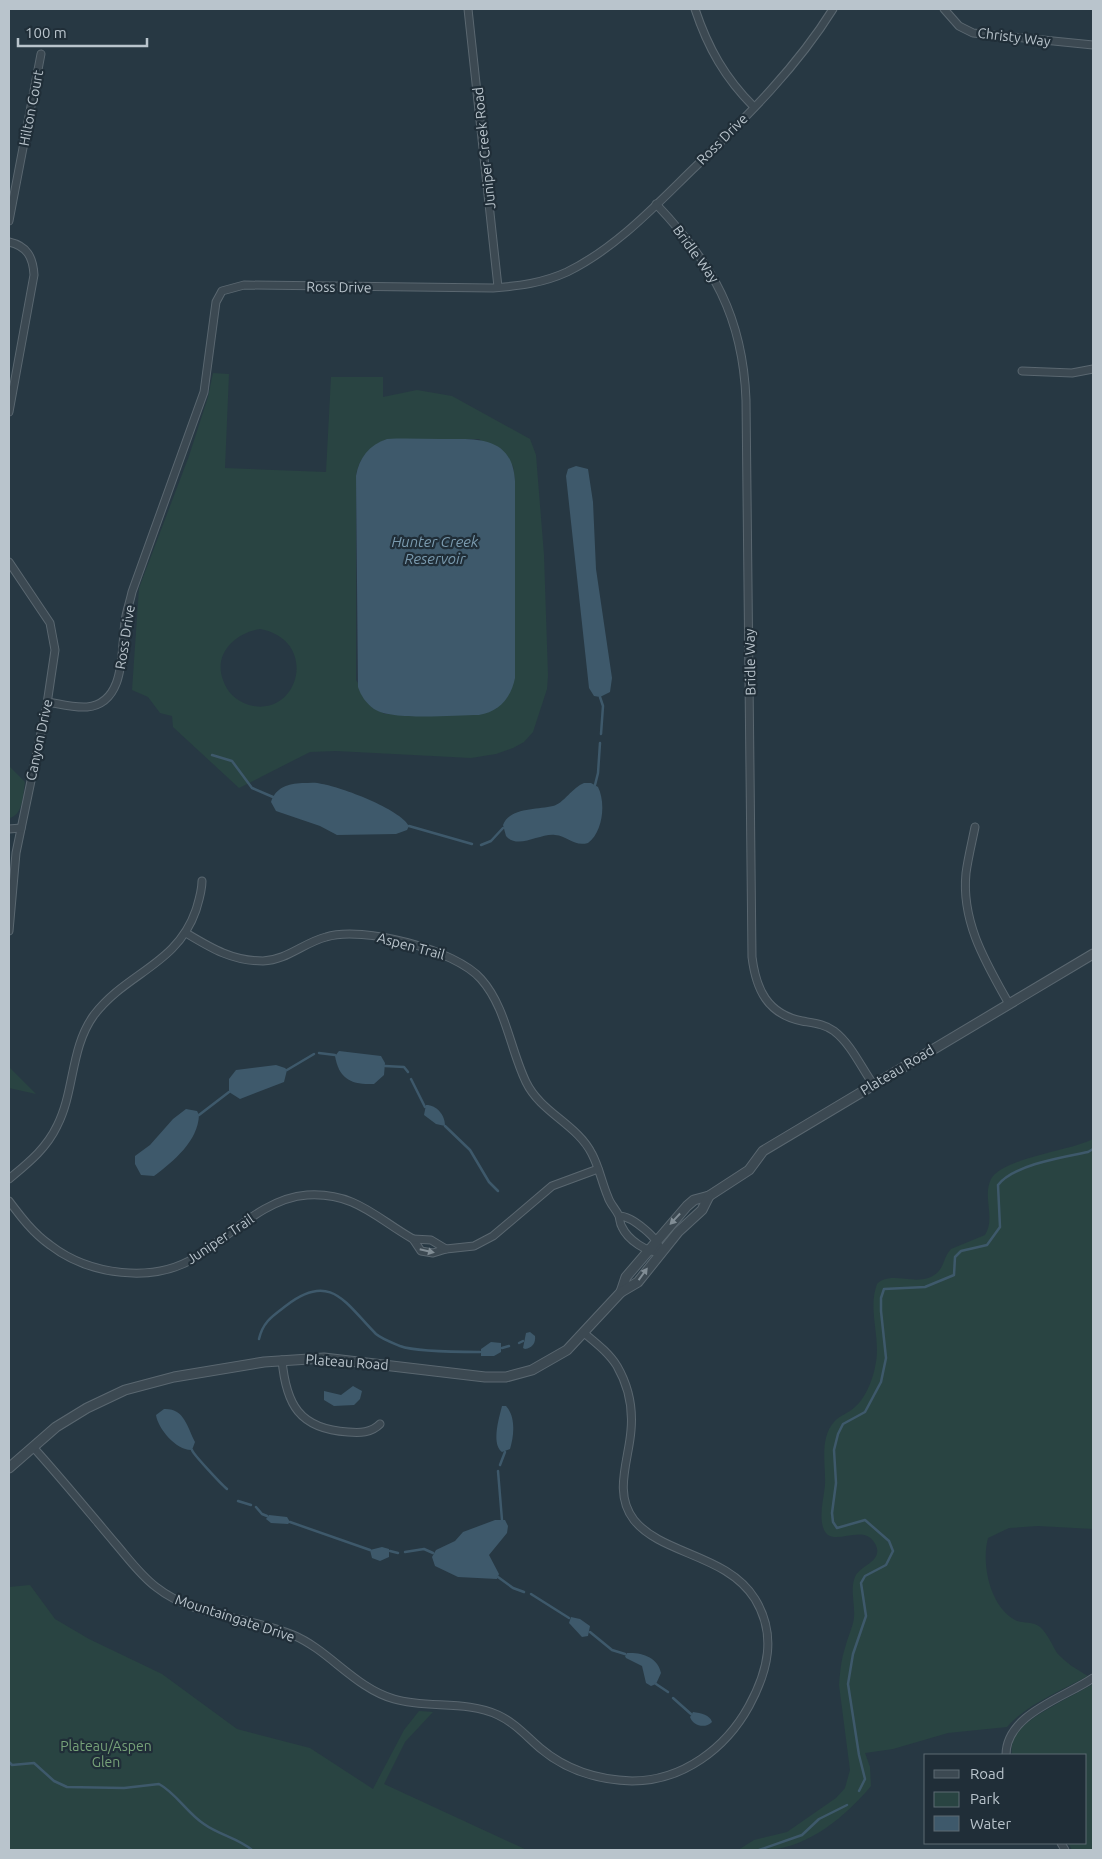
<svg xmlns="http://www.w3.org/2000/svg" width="1102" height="1859" viewBox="0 0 1102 1859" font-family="Ubuntu,sans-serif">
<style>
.green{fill:#294442;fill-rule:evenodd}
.water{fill:#3e596b}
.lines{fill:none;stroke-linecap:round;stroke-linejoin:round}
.stream{stroke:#3e596b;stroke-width:2.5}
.minor-casing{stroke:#5a6770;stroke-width:9}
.tertiary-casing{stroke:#5a6770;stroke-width:11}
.minor{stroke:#3c4952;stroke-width:7}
.tertiary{stroke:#3c4952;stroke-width:9}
.oneway{fill:#818d95}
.labels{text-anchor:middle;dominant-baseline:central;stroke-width:4.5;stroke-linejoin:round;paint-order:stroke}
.street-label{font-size:14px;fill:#b9c4cc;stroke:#202e38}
.park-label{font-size:14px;fill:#77a279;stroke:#202e38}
.water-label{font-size:15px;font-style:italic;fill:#7a9aae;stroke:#202e38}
</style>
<rect width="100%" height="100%" fill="#273843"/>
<g class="green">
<path d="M213 373 229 374 225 468 326 472 331 377H383V397L417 390 452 396 530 439 536 455 544 555 548 675 547 689 533 732 524 742 513 748 496 754 471 758 336 751 310 752 239 788 173 727 172 716 160 713 148 697 132 690 139 588 189 456 208 397ZM387 439H479L513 466 515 481 497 708 479 715 385 714 373 708 356 680V476C359 457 370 447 387 439ZM260 629C320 640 299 719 249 705 236 701 227 692 223 680 213 653 236 633 260 629Z"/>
<path d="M9 766 25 782C23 794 23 816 9 818Z"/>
<polygon points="9,1067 36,1094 9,1088"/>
<path d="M1093 1139V1529L1038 1526 1009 1528 988 1538C981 1564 990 1606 1015 1620 1023 1624 1033 1621 1040 1627 1048 1634 1052 1645 1057 1653 1066 1663 1076 1669 1088 1676 1061 1691 1027 1704 1007 1727L948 1733 893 1749 865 1753 870 1767 871 1786C846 1816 809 1847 769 1850 759 1851 748 1850 738 1850L754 1840 787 1832 836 1798 845 1788 850 1770 839 1685C840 1673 841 1660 845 1648 847 1639 851 1631 853 1623 857 1608 849 1591 855 1577 859 1567 876 1563 877 1553 878 1549 876 1545 874 1542 860 1521 827 1554 822 1523 820 1510 824 1497 825 1485 826 1465 819 1439 834 1422 840 1415 849 1413 855 1407 865 1399 873 1379 875 1367 882 1339 867 1311 877 1284 892 1269 918 1289 937 1273 944 1267 944 1256 951 1249L985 1235C996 1217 982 1198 991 1179 1002 1158 1070 1151 1093 1139Z"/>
<polygon points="30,1585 55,1619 89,1639 162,1674 237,1729 310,1748 373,1789 404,1730 419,1711 433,1712 405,1742 384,1784 527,1850 9,1850 9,1587"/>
<path d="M1093 1684V1850H1072L1068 1843H1086V1755H1012C1011 1747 1012 1740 1017 1733 1027 1717 1075 1695 1093 1684Z"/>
</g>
<g class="water">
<path d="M387 439C405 438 423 439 441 439 476 439 512 435 515 481V678C511 698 499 712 479 715 454 715 392 721 374 709 366 703 361 696 358 687L356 476C359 458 369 445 387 439Z"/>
<polygon points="576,466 588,469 593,502 596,569 612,678 610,692 600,697 594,696 589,688 566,476 568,469"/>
<path d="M302 783C309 783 316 782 322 784 341 787 400 809 409 826L407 830 396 834 337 835 320 826 276 811 271 802C276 787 288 784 302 783Z"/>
<path d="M584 783H591L598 787C606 803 603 832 588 843 574 847 568 836 555 835 540 833 518 850 506 836L503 825C510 807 537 810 553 806 563 804 573 787 584 783Z"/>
<path d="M339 1051 381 1056 385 1063 384 1075 374 1084C351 1085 339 1079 335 1056Z"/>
<polygon points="276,1065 285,1068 287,1070 284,1082 240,1099 229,1092 229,1079 236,1070"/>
<path d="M426 1105C437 1105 445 1115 445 1126L436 1124 424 1115Z"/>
<path d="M186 1109 197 1111 199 1115C198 1141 174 1161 154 1176L141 1175 135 1164V1156L150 1145 173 1119Z"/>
<path d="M530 1332 535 1336C536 1343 532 1348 525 1349L523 1348 526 1333Z"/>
<polygon points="491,1342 501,1343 501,1352 494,1356 481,1356 481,1349"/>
<polygon points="353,1386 362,1391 360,1399 354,1405 334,1406 324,1400 324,1391 341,1395"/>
<path d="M502 1406H506C516 1417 514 1436 510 1449L502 1452C491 1444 499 1418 502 1406Z"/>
<path d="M164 1409C184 1408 187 1426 195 1442L192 1450C177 1451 158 1429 156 1415Z"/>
<polygon points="269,1515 287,1517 290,1522 288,1524 271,1523 266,1519"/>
<polygon points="495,1520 505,1520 508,1526 507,1533 489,1555 499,1574 497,1579 458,1577 435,1566 432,1557 436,1550 455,1541 463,1532"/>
<polygon points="382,1547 389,1549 389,1557 380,1561 372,1558 370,1550"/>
<polygon points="571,1617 580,1619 590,1626 588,1636 582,1637 569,1623"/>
<path d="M627 1653C641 1652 658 1657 661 1673L656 1684 651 1686 646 1683 642 1666 626 1658 625 1656Z"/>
<path d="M693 1712C701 1713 710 1715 712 1722 705 1729 693 1726 690 1717Z"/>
</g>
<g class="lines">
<g class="stream">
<polyline points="600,697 603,706 601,734"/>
<polyline points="212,755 232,761 252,788 273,797"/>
<polyline points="595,785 598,773 600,743"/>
<polyline points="409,826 472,844"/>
<polyline points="481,845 491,841 503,828"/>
<polyline points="319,1053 335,1055"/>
<polyline points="385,1066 404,1067 408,1072"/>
<polyline points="287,1070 314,1054"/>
<polyline points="411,1079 425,1107"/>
<polyline points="199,1115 229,1092"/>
<polyline points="445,1126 470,1150 489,1182 498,1191"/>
<path d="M259 1339C263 1321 274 1315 287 1305 331 1271 346 1304 376 1334 382 1339 393 1343 400 1346 416 1352 461 1352 480 1352"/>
<polyline points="519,1343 523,1341"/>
<polyline points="502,1348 509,1346"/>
<path d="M192 1450C193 1454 221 1484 227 1489"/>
<polyline points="500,1465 505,1452"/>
<polyline points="498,1471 502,1520"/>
<polyline points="238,1501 251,1505"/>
<polyline points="256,1507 262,1514 267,1516"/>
<polyline points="290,1522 370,1550"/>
<polyline points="390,1551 398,1553"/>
<polyline points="405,1552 424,1549 433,1553"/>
<polyline points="498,1577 513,1588 524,1592"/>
<polyline points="531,1594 569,1618"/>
<polyline points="590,1632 612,1650 625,1654"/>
<polyline points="656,1684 668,1692"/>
<polyline points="673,1698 691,1714"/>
<path d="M9 1762 12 1765 34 1763 54 1781 67 1787 124 1788 159 1784C176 1793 187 1813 204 1824 219 1835 238 1838 252 1850"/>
<path d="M859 1791 865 1779 859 1755 848 1684 853 1654 866 1616 861 1583 865 1576 886 1565 893 1551 889 1541 865 1520 837 1528 833 1522 832 1513 836 1483 834 1450 838 1434 843 1424 865 1412 881 1382 886 1358 881 1311V1298L884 1289 925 1287 954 1275 955 1257 961 1251 987 1245 1000 1227 998 1185C1013 1165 1063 1157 1088 1152L1093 1149"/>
<polyline points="759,1850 802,1835 819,1819 847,1805"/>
</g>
<defs>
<g id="minor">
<polyline points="468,9 498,287"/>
<path d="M695 9C708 48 725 78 754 107"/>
<polyline points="944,9 959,26 973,33 1093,45"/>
<path d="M656 204C713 264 743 317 746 400L752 957C756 989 767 1014 802 1021 813 1023 825 1024 834 1031 851 1044 861 1067 873 1084"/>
<polyline points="9,221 41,54"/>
<path d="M9 242C27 246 33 257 34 275L9 412"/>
<polyline points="1022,371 1072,373 1093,369"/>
<polyline points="9,562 50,623 55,650 47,704 16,853 9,931"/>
<path d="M48 702C60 704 74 708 87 707 126 703 121 651 125 622 126 612 130 602 132 592L204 392 216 302 222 291 244 285 493 288C519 286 543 283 567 272 616 248 655 206 693 169 744 119 795 70 833 9"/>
<path d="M975 827C972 842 968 858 966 873 961 922 986 963 1009 1004"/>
<polyline points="9,829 21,828"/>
<path d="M186 933C211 948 232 961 263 961 287 960 303 943 326 937 362 925 456 950 481 979 506 1007 510 1049 526 1082 541 1113 577 1124 592 1154 599 1167 602 1183 608 1197 610 1204 616 1209 619 1216 620 1220 620 1224 622 1227 628 1240 647 1253 661 1252 660 1239 632 1216 619 1216"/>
<path d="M9 1179C28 1163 46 1149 57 1126 75 1091 70 1048 94 1015 127 972 177 965 196 910 199 900 202 891 202 881"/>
<path d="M9 1201C21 1217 33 1233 50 1245 89 1275 153 1284 196 1257 231 1235 265 1198 307 1195 355 1192 376 1218 413 1239L421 1251 433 1253 446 1249 474 1246 493 1236 552 1186 598 1169"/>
<polyline points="413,1239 431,1240 446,1249"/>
<path d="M282 1360C286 1404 299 1429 348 1432 360 1433 371 1433 380 1424"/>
<path d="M33 1447C61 1478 88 1511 115 1543 128 1558 140 1575 156 1587 195 1618 249 1616 293 1635 329 1650 355 1688 394 1699 427 1709 466 1700 498 1715 515 1723 526 1736 540 1748 566 1770 599 1780 632 1781 683 1781 726 1748 749 1706 768 1671 777 1635 755 1599 727 1554 662 1555 634 1520 613 1493 629 1460 631 1430 633 1408 628 1385 617 1366 609 1353 596 1343 584 1333"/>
<path d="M1006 1755C1006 1714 1064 1698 1093 1678"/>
<polyline points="1061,1843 1065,1850"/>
</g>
<g id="tertiary">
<polyline points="621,1292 626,1277 687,1206 694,1200 709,1196 749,1170 763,1151 1093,954"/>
<polyline points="9,1468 56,1427 87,1408 125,1390 174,1377 264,1362 324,1358 485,1377 506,1377 532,1370 567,1350 621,1292 638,1282 678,1232 702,1210 709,1196"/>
</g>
</defs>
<use href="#minor" class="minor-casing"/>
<use href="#tertiary" class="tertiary-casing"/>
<use href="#minor" class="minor"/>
<use href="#tertiary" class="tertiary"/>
</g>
<defs><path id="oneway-solid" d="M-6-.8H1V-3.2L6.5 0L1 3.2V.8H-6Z" transform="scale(1.25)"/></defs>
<g class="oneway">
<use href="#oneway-solid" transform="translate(675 1219) rotate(133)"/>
<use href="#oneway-solid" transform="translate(427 1251) rotate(13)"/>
<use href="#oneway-solid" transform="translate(643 1274) rotate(-54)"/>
</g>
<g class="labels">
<g class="street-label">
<text transform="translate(1014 37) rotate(7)">Christy Way</text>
<text transform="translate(31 108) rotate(-79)">Hilton Court</text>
<text transform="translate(722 139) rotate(-45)">Ross Drive</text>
<text transform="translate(484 148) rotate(-96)">Juniper Creek Road</text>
<text transform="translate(696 254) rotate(54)">Bridle Way</text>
<text transform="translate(339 287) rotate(1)">Ross Drive</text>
<text transform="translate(125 637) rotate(-81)">Ross Drive</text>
<text transform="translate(750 662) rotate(-91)">Bridle Way</text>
<text transform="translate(39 740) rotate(-78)">Canyon Drive</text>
<text transform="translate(411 946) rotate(15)">Aspen Trail</text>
<text transform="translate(897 1070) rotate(-31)">Plateau Road</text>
<text transform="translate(220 1239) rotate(-34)">Juniper Trail</text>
<text transform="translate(347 1362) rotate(4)">Plateau Road</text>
<text transform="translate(235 1618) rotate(18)">Mountaingate Drive</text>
</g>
<g class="park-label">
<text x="106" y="1746">Plateau/Aspen<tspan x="106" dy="16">Glen</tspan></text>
</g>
<g class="water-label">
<text x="435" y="541">Hunter Creek<tspan x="435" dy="17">Reservoir</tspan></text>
</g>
</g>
<rect width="1102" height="1859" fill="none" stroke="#b9c4cc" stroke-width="20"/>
<rect x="924" y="1754" width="162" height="90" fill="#202e38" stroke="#5d6a73"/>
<rect x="934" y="1770" width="25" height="8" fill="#3c4952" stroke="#5d6a73"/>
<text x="970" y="1779" font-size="15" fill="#b9c4cc">Road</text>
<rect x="934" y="1792" width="25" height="15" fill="#294442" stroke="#5d6a73"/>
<text x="970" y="1804" font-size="15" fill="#b9c4cc">Park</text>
<rect x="934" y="1816" width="25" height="15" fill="#3e596b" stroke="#5d6a73"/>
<text x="970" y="1829" font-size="15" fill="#b9c4cc">Water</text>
<path d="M18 38v8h129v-8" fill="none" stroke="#b9c4cc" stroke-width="2.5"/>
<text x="25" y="38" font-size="15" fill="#b9c4cc" stroke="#202e38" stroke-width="4" paint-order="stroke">100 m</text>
</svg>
